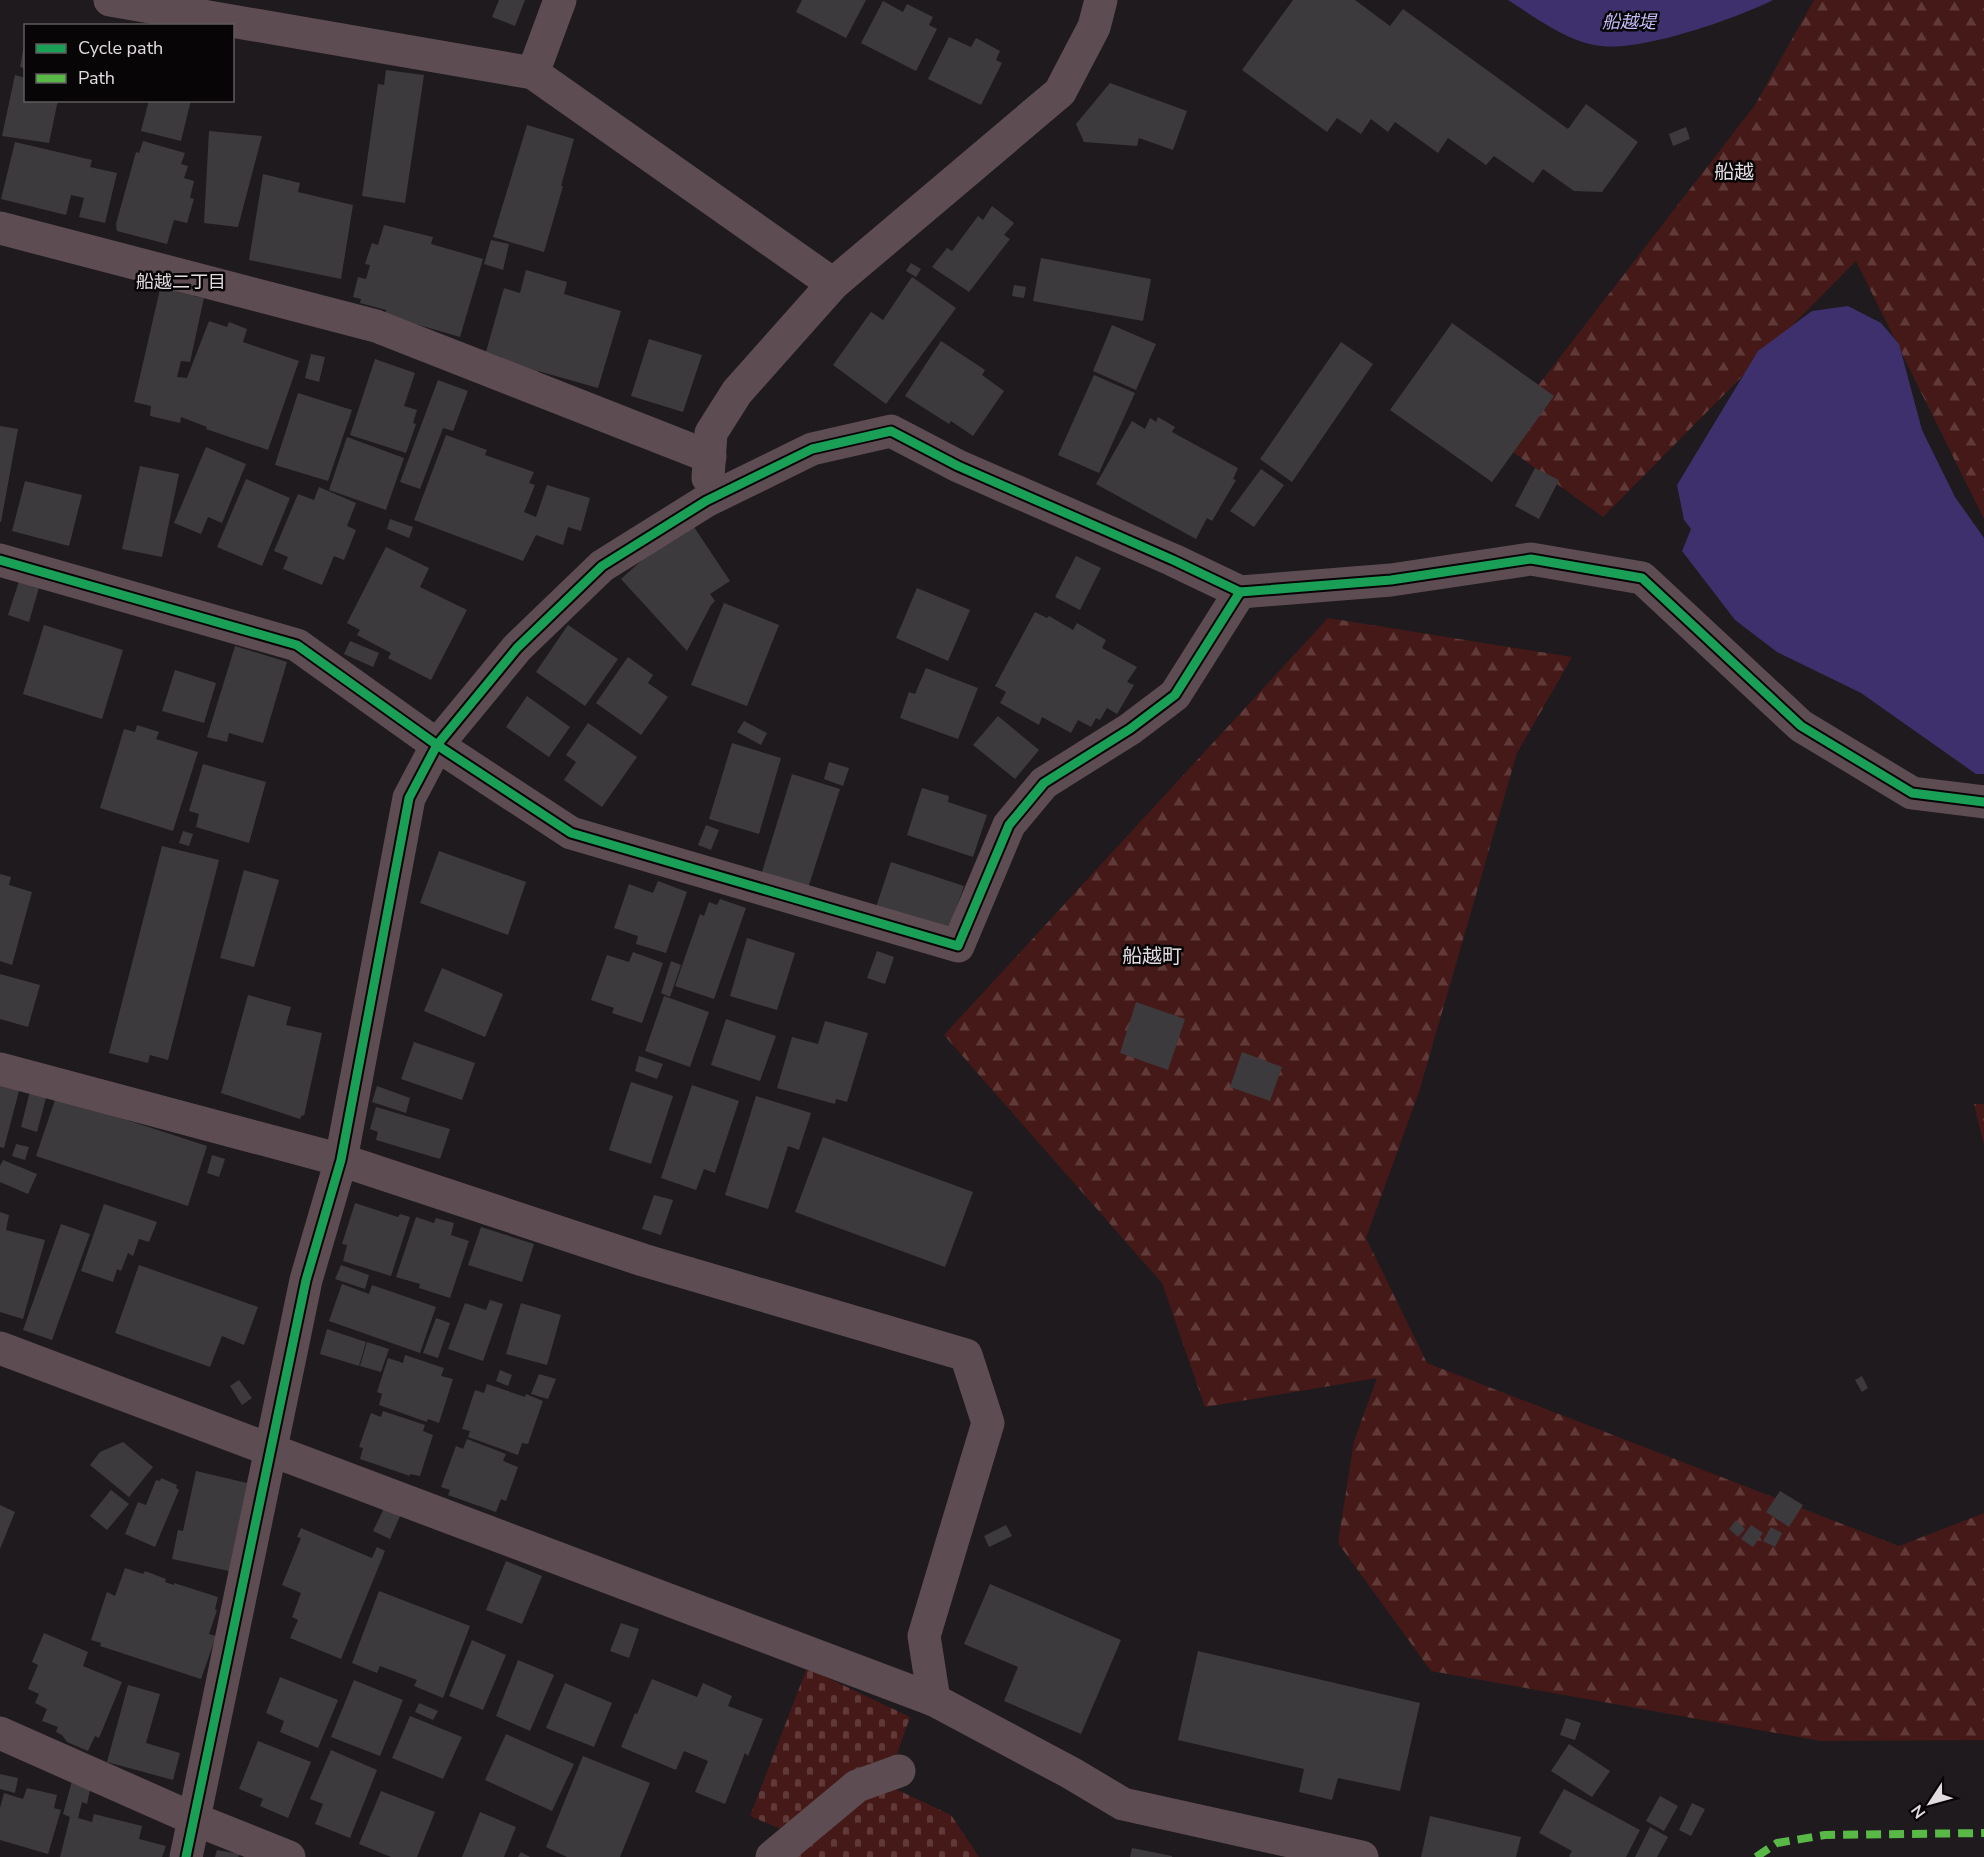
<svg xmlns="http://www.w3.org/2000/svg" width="1984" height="1857" viewBox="0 0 1984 1857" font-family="'Nunito Sans','Noto Sans JP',sans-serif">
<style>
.forest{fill:url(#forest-firs)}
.cemetery{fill:url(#cemetery-stones)}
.water{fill:#3d306d}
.building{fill:#3d3a3d}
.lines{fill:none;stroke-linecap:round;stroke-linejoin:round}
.minor{stroke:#5d4d52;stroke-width:33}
.quiet{stroke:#58b947;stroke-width:8;stroke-dasharray:15 8;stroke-linecap:butt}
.cycleway-casing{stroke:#080507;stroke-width:13}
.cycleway{stroke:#1a9f57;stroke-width:9}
.labels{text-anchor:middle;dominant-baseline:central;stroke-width:5;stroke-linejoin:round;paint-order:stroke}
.water-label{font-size:18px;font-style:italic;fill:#c4bdfa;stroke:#080507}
.neighbourhood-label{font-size:18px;fill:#e2dce0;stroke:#080507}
.quarter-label{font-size:20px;fill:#e2dce0;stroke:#080507}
</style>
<defs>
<pattern id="forest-firs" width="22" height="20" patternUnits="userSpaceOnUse" patternTransform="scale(1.5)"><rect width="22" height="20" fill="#451917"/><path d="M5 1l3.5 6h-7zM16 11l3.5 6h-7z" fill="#603a38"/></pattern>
<pattern id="cemetery-stones" width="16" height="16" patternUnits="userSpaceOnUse" patternTransform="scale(1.5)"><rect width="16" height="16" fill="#451917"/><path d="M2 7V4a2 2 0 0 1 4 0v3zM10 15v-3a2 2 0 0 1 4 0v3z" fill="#603a38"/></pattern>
</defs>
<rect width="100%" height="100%" fill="#1f1a1d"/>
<g class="forest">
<polygon points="1814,0 1984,0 1984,519 1856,261 1603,517 1496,440 1755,105"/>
<polygon points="1328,618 1572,657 1517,753 1419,1092 1366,1238 1427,1363 1899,1546 1984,1513 1984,1740 1821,1741 1431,1671 1338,1543 1354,1441 1377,1378 1205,1407 1162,1283 944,1035"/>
<polygon points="1974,1104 1984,1104 1984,1145"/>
</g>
<g class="cemetery">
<polygon points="807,1668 910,1717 895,1760 783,1830 750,1816"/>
<polygon points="889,1786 951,1815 979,1857 787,1857 866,1792"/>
</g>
<g class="water">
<path d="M1508 0H1773C1735 19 1643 51 1602 46 1569 43 1535 17 1508 0Z"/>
<polygon points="1848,306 1881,323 1899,344 1922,430 1955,497 1984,538 1984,774 1976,774 1861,693 1777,652 1735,620 1682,551 1691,529 1684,520 1677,485 1758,351 1812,311"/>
</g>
<g class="building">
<polygon points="499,0 525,0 515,26 492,17"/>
<polygon points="802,0 866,0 846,38 796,12"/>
<polygon points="1293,0 1355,0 1390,26 1403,9 1568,129 1586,104 1638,142 1602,192 1574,191 1543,169 1533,183 1494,156 1486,165 1448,138 1438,153 1395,122 1388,132 1371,119 1361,134 1337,118 1327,132 1242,70"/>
<polygon points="883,1 903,12 907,4 933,17 929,25 937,29 916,71 861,43"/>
<polygon points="949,37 971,47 976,38 1000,51 996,60 1002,63 981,105 928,79"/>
<polygon points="24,45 26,45 26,69 20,67"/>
<polygon points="386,70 424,75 405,203 362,196 378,84 384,85"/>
<polygon points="15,75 26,78 26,100 58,100 49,143 2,136"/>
<polygon points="1110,83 1187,111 1173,150 1139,138 1137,146 1084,142 1076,124"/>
<polygon points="149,100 191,100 181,141 141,131"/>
<polygon points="527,125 574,139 561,186 563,186 544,252 493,237"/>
<polygon points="1686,127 1690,139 1673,146 1669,134"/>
<polygon points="209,131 262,136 238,227 204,223"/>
<polygon points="143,141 185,153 181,164 188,166 184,178 194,181 190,198 194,199 187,223 174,220 167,244 117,231 116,224 136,152 139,153"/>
<polygon points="15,142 92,160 90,167 117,173 105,223 79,217 84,198 71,195 66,215 1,199"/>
<polygon points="263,174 300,183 298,192 353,205 341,279 249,260"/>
<polygon points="992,206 1014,223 1004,235 1010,239 969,292 932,267 947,248 952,251 978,216 983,220"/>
<polygon points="384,225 433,237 431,244 483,259 460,337 385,315 386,310 360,303 361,299 353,297 358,277 366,279 370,265 365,264 372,243 378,245"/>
<polygon points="491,240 509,244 503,270 484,264"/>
<polygon points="1041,258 1151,279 1143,321 1033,301"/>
<polygon points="911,263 921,269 916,277 906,271"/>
<polygon points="526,270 567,282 564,294 621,311 598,388 538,371 537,374 500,363 501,357 486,352 504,288 520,293"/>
<polygon points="912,277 956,308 886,404 833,365 871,312 883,320"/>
<polygon points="161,285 194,292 194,296 204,298 190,362 181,361 177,377 187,378 209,321 227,327 229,322 247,329 243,342 299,361 268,450 206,429 207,427 181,417 180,423 150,416 151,406 134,402"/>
<polygon points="1014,285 1026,287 1024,298 1012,296"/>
<polygon points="1452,323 1554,396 1492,482 1390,410"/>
<polygon points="1112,325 1156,344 1136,390 1093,371"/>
<polygon points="649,339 702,355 683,412 631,396"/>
<polygon points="941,341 985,370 982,375 1004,391 973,436 951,421 949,424 905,396"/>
<polygon points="1341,342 1373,364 1292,482 1260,459"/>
<polygon points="311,354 325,357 319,382 305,378"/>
<polygon points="375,359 415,373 404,406 417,410 413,423 416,424 406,453 350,435"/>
<polygon points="1094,375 1135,393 1099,473 1058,455"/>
<polygon points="438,380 468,391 453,431 443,428 420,489 400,482"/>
<polygon points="298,393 352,410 328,481 275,465"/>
<polygon points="1158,417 1175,427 1172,432 1238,468 1233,479 1236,480 1212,521 1207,518 1196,539 1096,484 1132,421 1145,429 1150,418 1156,422"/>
<polygon points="0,426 18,429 1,522 0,522"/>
<polygon points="446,435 487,450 485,455 534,472 529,483 535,485 524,512 536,517 547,485 590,498 581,531 568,527 563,545 536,535 523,561 414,520"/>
<polygon points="347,437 404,458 386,510 329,490"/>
<polygon points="206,447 246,464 222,523 208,517 201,534 174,523"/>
<polygon points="140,466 179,474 162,557 122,549"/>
<polygon points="1535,468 1559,480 1539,519 1515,506"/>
<polygon points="1261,469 1284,485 1254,527 1230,511"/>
<polygon points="246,479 290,498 262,566 217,547"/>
<polygon points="25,481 82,495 69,546 12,531"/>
<polygon points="319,487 356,503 347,526 356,530 344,560 334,556 322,585 283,569 288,557 274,551 298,494 314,500"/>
<polygon points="390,519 413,527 409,538 387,529"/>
<polygon points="694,527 730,581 710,594 715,601 711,605 687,651 621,579 650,553"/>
<polygon points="386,547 429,568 420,587 467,610 431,680 388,658 391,653 357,635 360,630 347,623"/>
<polygon points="1076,556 1101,568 1080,610 1055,597"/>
<polygon points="20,578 40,584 29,622 8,615"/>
<polygon points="917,588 970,610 948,661 896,638"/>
<polygon points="724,603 779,625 747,706 691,685"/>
<polygon points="1035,612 1047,618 1049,616 1073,630 1077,623 1106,640 1102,648 1137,667 1127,682 1134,685 1117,714 1107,708 1100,720 1096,718 1091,727 1078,720 1071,733 1042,717 1039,725 1000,703 1006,692 995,686"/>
<polygon points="44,625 123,650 102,719 23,694"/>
<polygon points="568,625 618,659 585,706 536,672"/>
<polygon points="350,641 379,653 373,667 344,654"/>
<polygon points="235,646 287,662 263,743 229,733 227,742 207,737"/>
<polygon points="628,657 653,675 648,683 668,697 641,735 596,703"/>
<polygon points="926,668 978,688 958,739 900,718 909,692 915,694"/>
<polygon points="175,670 216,683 204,723 162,711"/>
<polygon points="527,696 570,727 549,757 506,727"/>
<polygon points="998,716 1039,750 1015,779 973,745"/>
<polygon points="744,721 767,733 761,745 737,732"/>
<polygon points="588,723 637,757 602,807 564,780 576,762 566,755"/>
<polygon points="137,725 159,732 156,739 198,752 173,831 100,808 124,729 135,732"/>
<polygon points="732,743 781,758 759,834 709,819"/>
<polygon points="829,762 849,768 843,786 824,779"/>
<polygon points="203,764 266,782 249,843 196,827 199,814 189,811"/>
<polygon points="792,774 840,789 808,888 762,872"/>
<polygon points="922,788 949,796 948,802 987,815 973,857 907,835"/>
<polygon points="706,825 719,830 711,850 698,845"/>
<polygon points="183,831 193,834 189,846 179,843"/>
<polygon points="162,846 219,860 168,1060 150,1055 148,1063 109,1053"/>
<polygon points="439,851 526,882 508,935 420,903"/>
<polygon points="891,862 964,886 948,931 876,907"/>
<polygon points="244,870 279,880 254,967 220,958"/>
<polygon points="0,874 11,877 9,885 32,892 12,965 0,961"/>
<polygon points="658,881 687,892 666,953 636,944 638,936 614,928 629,884 653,893"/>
<polygon points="720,899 746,908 714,999 675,986 700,914 704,916 709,902 717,905"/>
<polygon points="747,938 795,953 777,1010 730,996"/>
<polygon points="877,951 894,957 885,984 867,978"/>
<polygon points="633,952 663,963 642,1023 612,1013 614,1008 591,1000 607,955 629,962"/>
<polygon points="671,961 681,965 670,997 661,993"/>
<polygon points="442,968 503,994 485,1037 424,1011"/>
<polygon points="0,974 40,985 28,1027 0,1019"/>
<polygon points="248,995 291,1007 286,1025 322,1033 304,1116 302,1115 300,1119 221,1093"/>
<polygon points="664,996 709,1012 690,1067 645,1051"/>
<polygon points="1136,1002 1185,1019 1168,1070 1120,1053"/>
<polygon points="726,1019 776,1036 760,1081 711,1065"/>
<polygon points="825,1021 868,1033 847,1102 836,1099 835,1104 777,1088 792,1037 818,1044"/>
<polygon points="414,1042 475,1063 462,1100 401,1079"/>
<polygon points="1242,1052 1282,1067 1270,1101 1230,1087"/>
<polygon points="639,1056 663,1064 657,1079 635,1071"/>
<polygon points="0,1082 20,1087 4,1148 0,1147"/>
<polygon points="631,1082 673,1096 651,1164 609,1150"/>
<polygon points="692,1085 739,1101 715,1173 704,1169 696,1190 661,1178"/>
<polygon points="377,1086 410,1098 406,1113 372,1102"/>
<polygon points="30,1091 47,1094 37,1132 21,1127"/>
<polygon points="756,1096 811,1113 799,1150 788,1146 768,1209 725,1195"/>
<polygon points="56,1097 207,1146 188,1206 36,1156"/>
<polygon points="376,1107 450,1129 440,1159 376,1140 378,1132 370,1129"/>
<polygon points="823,1137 973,1192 945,1267 795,1212"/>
<polygon points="16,1144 29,1147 25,1160 12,1156"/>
<polygon points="212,1155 225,1159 219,1177 207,1173"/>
<polygon points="3,1160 37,1174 28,1194 0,1182 0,1166"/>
<polygon points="654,1195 673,1200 661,1235 642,1229"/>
<polygon points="355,1203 398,1217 400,1214 410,1217 391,1276 343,1261 347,1245 342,1244"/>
<polygon points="104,1204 157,1222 149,1242 139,1239 133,1256 128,1253 121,1271 117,1269 113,1282 81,1271"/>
<polygon points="0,1212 9,1215 6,1230 45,1240 23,1319 0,1312"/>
<polygon points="416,1217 434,1223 436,1218 454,1223 451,1235 469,1241 450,1298 419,1288 420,1284 396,1277"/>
<polygon points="61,1224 90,1234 52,1340 23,1330"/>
<polygon points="481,1227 534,1244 522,1282 468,1265"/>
<polygon points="139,1265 258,1307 244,1345 222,1336 210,1367 115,1333"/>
<polygon points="341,1265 369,1275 365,1289 335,1279"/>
<polygon points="342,1284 369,1294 372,1285 436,1307 420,1353 329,1321"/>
<polygon points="490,1300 503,1304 483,1361 448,1349 465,1303 486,1310"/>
<polygon points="521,1303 561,1315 547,1365 506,1354"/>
<polygon points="436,1318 450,1323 438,1358 423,1353"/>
<polygon points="327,1329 366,1342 359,1366 320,1354"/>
<polygon points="367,1342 389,1349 381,1372 360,1366"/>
<polygon points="405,1355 444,1368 441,1376 453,1379 439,1423 428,1419 427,1422 379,1405 382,1394 377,1392 388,1358 403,1363"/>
<polygon points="500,1370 512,1375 508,1386 496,1381"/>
<polygon points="539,1374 556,1379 548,1399 531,1394"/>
<polygon points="1862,1376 1868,1388 1862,1392 1855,1380"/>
<polygon points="239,1380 252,1398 242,1405 230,1386"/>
<polygon points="487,1384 525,1397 526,1394 543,1401 528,1444 522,1443 518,1455 468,1437 470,1431 462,1429 475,1390 484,1393"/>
<polygon points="383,1411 425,1425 423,1431 433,1435 420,1476 410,1474 410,1476 360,1459 363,1448 359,1447 371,1413 381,1417"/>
<polygon points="467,1439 506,1454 503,1461 518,1467 506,1501 501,1499 496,1512 448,1495 450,1490 441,1487 456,1446 463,1449"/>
<polygon points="123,1442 153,1467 129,1497 90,1465 100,1452"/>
<polygon points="196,1471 247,1483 229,1571 172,1559 178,1530 183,1531"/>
<polygon points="161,1478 177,1485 176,1488 179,1490 155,1547 125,1534 138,1502 146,1505 156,1480 160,1481"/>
<polygon points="111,1490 129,1504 107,1530 90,1516"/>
<polygon points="1780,1491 1803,1505 1789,1527 1766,1512"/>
<polygon points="388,1500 404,1507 390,1539 373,1531"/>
<polygon points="0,1505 15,1512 0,1549"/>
<polygon points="1736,1520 1745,1529 1738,1537 1729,1529"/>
<polygon points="1006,1525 1012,1536 989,1547 984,1536"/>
<polygon points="1751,1525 1763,1533 1753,1547 1741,1539"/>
<polygon points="1771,1527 1782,1533 1775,1547 1763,1541"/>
<polygon points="301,1528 372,1558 377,1547 385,1551 341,1659 290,1638 298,1620 292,1617 301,1593 282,1585 301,1538 297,1537"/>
<polygon points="506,1561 542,1576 522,1624 486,1610"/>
<polygon points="125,1568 143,1574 145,1571 166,1579 165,1582 174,1585 174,1583 218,1597 215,1609 217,1610 209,1634 216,1636 201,1679 100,1646 101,1643 91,1640 107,1592 115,1596"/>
<polygon points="990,1584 1121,1640 1081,1734 1004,1701 1018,1667 964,1644"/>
<polygon points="379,1591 470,1626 443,1698 414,1686 417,1680 380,1666 377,1673 352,1663"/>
<polygon points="621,1623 639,1629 629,1658 610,1651"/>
<polygon points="44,1633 88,1652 83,1666 122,1682 99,1738 95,1736 88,1751 67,1742 62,1735 56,1732 58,1727 42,1721 47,1709 35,1703 39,1694 28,1689 38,1665 32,1662"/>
<polygon points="472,1640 506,1655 483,1710 449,1696"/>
<polygon points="1198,1651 1420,1703 1400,1791 1338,1778 1332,1800 1299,1792 1304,1769 1178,1740"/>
<polygon points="518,1660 554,1675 530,1731 496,1716"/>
<polygon points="280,1677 338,1700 318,1748 280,1732 284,1721 266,1713"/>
<polygon points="652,1679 697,1697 703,1683 732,1696 728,1706 763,1719 748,1756 745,1753 725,1804 695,1792 708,1761 684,1751 676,1770 621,1747 635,1713 637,1714"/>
<polygon points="354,1680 403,1700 380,1756 331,1737"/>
<polygon points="565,1683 612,1703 594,1747 546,1728"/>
<polygon points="128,1685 160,1694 146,1743 180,1753 173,1780 107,1762"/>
<polygon points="419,1703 438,1711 433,1720 415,1712"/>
<polygon points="410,1716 462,1737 443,1779 392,1758"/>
<polygon points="1566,1718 1581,1723 1575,1740 1560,1735"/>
<polygon points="506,1734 574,1764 552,1811 485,1780"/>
<polygon points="258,1741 311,1762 288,1818 260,1806 263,1799 239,1789"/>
<polygon points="1569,1744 1610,1771 1592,1797 1551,1771"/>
<polygon points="331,1750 377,1770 350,1838 315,1824 323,1804 310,1799"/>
<polygon points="583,1756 650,1783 620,1857 567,1857 546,1847"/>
<polygon points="0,1774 18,1778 15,1793 0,1789"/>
<polygon points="72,1781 91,1785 87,1804 82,1802 78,1818 92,1822 94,1814 142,1826 139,1839 166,1846 162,1857 60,1857 70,1817 63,1814"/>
<polygon points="27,1788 57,1795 54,1808 61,1810 48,1854 0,1840 0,1808 4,1793 23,1799"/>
<polygon points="1564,1789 1640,1830 1626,1857 1570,1857 1569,1856 1572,1851 1539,1833"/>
<polygon points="381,1791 435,1812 417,1857 391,1857 359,1844"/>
<polygon points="1660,1796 1678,1806 1664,1831 1646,1821"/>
<polygon points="1692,1803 1705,1809 1691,1836 1679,1830"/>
<polygon points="480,1812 516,1827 504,1857 462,1857"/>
<polygon points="1430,1816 1521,1837 1516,1857 1421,1857"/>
<polygon points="1650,1827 1668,1837 1657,1857 1635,1857"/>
<polygon points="1132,1848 1172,1856 1172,1857 1130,1857"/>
<polygon points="217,1850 240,1854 238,1857 215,1857"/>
<polygon points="521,1852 530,1857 518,1857"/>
</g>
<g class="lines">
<g class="minor">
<polyline points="110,0 533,73 833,284"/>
<polyline points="533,73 560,0"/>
<polyline points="0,228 376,326 710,457"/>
<polyline points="708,478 711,433 737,392 833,284 1060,92 1094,27 1101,0"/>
<polyline points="0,560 297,645 437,745 571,833 958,946 1009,825 1044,783 1130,729 1175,695 1240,592"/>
<polyline points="0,1069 341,1160 643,1260 966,1355 988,1423 924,1636 934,1700"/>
<polyline points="0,1348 934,1700 1071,1773 1123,1804 1362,1857"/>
<polyline points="0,1733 194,1819 289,1857"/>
<polyline points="186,1857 306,1280 341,1160 409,798 437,745 517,648 602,566 706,501 812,449 891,431 958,466 1173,560 1240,592 1391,580 1531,559 1642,578 1801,726 1912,793 1984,802"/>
<polyline points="772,1857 857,1786 899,1771"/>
</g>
<polyline class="quiet" points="1756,1857 1777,1843 1825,1835 1984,1833"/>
<defs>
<g id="cycleway">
<polyline points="0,560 297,645 437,745 571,833 958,946 1009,825 1044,783 1130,729 1175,695 1240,592"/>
<polyline points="186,1857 306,1280 341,1160 409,798 437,745 517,648 602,566 706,501 812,449 891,431 958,466 1173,560 1240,592 1391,580 1531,559 1642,578 1801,726 1912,793 1984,802"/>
</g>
</defs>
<use href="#cycleway" class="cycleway-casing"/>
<use href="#cycleway" class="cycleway"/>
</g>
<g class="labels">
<g class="water-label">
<text x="1629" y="22">船越堤</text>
</g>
<g class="neighbourhood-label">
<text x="181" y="282">船越二丁目</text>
</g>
<g class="quarter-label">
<text x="1734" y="172">船越</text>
<text x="1152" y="956">船越町</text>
</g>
</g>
<rect x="24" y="24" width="210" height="78" fill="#080507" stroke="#5f5b5e" stroke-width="1.5"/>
<rect x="36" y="44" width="30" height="9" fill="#1a9f57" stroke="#5f5b5e" stroke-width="1.5"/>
<text x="78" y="54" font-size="18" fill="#e2dce0">Cycle path</text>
<rect x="36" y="74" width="30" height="9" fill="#58b947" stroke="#5f5b5e" stroke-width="1.5"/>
<text x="78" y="84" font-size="18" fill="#e2dce0">Path</text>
<g transform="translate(1930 1803) rotate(234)" stroke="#080507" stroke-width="4.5" paint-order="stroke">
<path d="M0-4.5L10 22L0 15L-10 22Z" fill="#e2dce0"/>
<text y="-9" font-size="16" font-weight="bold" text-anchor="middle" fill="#e2dce0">N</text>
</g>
</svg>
